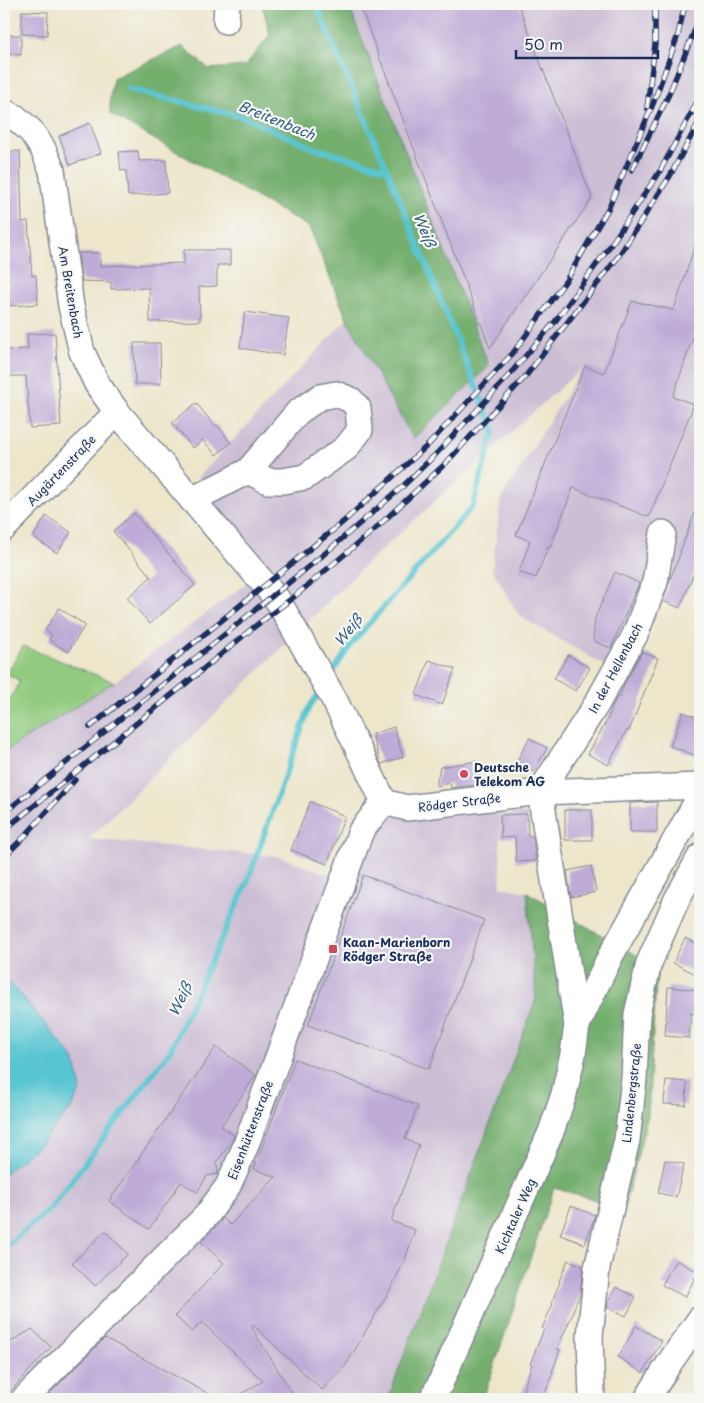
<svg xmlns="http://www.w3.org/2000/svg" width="704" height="1403" viewBox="0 0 704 1403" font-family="'Playpen Sans',sans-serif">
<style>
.industrial{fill:#ccbed4}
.green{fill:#92cb7f;stroke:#567d6e}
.forest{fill:#75af6e;stroke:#486f66}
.water{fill:#59c5d2;stroke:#3a7a98}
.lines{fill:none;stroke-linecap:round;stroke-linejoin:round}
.stream{stroke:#59c5d2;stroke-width:5.5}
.building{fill:#beabd7}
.minor-casing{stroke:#848a94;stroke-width:28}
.minor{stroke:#fff;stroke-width:25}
.rail-casing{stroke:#1b2f5e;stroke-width:5.5}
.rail{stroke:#f6f6f2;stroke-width:4;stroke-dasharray:11;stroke-linecap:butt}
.poi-dot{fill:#d1495b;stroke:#f6f6f2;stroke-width:2}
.labels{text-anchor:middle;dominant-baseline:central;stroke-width:4.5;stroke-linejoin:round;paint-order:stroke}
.street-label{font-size:12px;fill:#1b2f5e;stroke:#f6f6f2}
.poi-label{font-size:12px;font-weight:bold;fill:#1b2f5e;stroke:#f6f6f2;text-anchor:start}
.water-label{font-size:14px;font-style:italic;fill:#2e5c81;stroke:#f6f6f2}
</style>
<rect width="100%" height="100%" fill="#f6f6f2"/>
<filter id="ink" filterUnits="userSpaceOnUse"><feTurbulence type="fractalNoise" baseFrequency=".02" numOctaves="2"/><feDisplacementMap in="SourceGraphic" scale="10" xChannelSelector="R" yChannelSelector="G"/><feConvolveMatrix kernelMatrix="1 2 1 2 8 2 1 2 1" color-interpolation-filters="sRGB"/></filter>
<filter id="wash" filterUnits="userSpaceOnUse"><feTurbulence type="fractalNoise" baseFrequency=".0096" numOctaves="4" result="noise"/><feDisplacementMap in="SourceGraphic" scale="20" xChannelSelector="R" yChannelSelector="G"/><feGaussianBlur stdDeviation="1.12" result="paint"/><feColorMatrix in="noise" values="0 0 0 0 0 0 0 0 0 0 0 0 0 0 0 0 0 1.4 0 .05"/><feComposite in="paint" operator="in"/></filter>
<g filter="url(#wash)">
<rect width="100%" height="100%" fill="#ede6cb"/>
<polygon class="industrial" points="350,4 700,4 700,568 675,561 623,676 519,616 492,569 501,499 583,367 366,564 89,839 278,856 343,880 384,802 499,797 501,887 527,892 536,999 388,1399 4,1399 4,752 114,682 270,566 194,482 347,319 413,438"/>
<polygon class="green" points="23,646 114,682 4,752 4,710 20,681 7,674"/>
<g class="forest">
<polygon points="262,4 350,4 352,14 489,366 413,439 347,319 309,227 110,114 110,98 113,78 182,46 209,69 245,66 270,35"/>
<polygon points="527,892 657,967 648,1115 624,1208 554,1188 483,1399 388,1399 536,999"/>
</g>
<polygon class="water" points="4,978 22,996 74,1059 81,1089 71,1109 38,1146 4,1174"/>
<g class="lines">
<g class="stream">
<polyline points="317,4 318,9 387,169 494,430 473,506 352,643 329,678"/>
<polyline points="128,89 243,117 314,148 387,169"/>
<polyline points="4,1248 50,1209 170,1051 247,883 309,708 321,690"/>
</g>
</g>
<g id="blocks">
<g class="building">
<polygon points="359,4 518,4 592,198 490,348"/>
<polygon points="22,11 48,12 47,35 22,34"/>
<polygon points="4,35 21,35 21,55 4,54"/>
<polygon points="90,123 101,153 70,165 59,136"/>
<polygon points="20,151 22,222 28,221 32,276 36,275 38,304 10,306 8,275 4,275 4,247 8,247 4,208 4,152"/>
<polygon points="138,151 139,161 166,160 168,193 128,196 126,170 121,171 119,152"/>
<polygon points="697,239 700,240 700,325 697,325 673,397 694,404 649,517 573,488 550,548 548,547 536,578 519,572 530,541 516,535 585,366 604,373 632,301 674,310"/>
<polygon points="184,250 230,250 230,265 217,265 217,286 199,287 200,321 150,322 149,288 111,289 111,282 82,281 78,253 100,253 100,266 184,263"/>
<polygon points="245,312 289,318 283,355 240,348"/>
<polygon points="55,333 61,426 30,428 26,376 4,376 4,350 28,349 27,334"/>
<polygon points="134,343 160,343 161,384 135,384"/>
<polygon points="196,403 215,426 217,425 231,443 216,455 203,440 193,448 172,423"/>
<polygon points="699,502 700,557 680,608 663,601 670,579 681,552 680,552"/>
<polygon points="134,513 195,585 150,624 127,598 151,577 113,531"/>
<polygon points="46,516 71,532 57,553 33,537"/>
<polygon points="615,572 639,583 611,648 593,641 595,618"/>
<polygon points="59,608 85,625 68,652 49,640 52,635 45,630"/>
<polygon points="642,652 658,658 629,731 627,730 608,765 588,754 606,722 616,699 617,697 619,698 625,682"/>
<polygon points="568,655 590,668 576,691 554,679"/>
<polygon points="429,660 455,669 442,705 416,695"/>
<polygon points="683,712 700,718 700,748 697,756 670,746"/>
<polygon points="394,727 403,757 381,764 372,734"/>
<polygon points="529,738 547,748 534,772 516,763"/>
<polygon points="477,761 481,784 451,788 450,783 436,786 440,767"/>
<polygon points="310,802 345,816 327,864 291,850"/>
<polygon points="657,802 657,832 630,832 630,803"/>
<rect x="565" y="810" width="27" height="30"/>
<polygon points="527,814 528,836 532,836 536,861 516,862 515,837 501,838 500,815"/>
<polygon points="591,866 596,892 571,897 567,871"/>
<polygon points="363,875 484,920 429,1069 308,1025"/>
<polygon points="685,938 700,945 700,976 673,963"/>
<polygon points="668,987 699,990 697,1014 691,1013 689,1038 665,1036"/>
<polygon points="216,1047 256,1075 221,1126 234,1135 232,1141 217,1162 218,1174 207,1176 197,1192 181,1182 149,1229 109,1201"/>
<polygon points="295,1059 418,1106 405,1139 419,1145 391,1221 415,1230 405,1260 391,1288 346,1365 322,1390 253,1325 251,1327 296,1399 233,1399 263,1381 202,1322 192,1332 175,1316 224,1263 201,1242 223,1218 230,1225 276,1177 254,1169"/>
<polygon points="666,1080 687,1082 686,1105 664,1104"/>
<polygon points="665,1160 684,1164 676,1197 658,1193"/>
<polygon points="571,1206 595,1215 585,1244 560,1235"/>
<polygon points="105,1231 128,1254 95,1286 72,1263"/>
<polygon points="568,1260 583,1266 580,1294 572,1313 573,1313 557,1349 560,1350 552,1372 553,1372 543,1399 520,1399 532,1364 530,1364 544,1329 542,1328 553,1304 551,1304 560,1282 559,1281"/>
<polygon points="676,1260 698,1272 685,1297 662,1285"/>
<polygon points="616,1287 636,1297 626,1316 607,1307 608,1303"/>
<polygon points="636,1326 662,1341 643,1373 618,1357"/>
<polygon points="32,1329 51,1347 4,1398 4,1346"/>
<polygon points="105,1338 151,1363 218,1399 44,1399"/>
</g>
</g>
</g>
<g filter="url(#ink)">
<use href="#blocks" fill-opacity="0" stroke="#848a94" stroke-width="1"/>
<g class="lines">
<defs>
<g id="minor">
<polyline points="226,21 227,4"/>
<polyline points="4,112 15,117 31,131 43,149 52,170 71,306 82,352 97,384 117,412 277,599 335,701 384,802 407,808 540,792 700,786"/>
<polyline points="192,500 248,471 298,412 320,397 336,394 351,400 358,408 360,430 346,448 305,477 283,481 268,481 248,471"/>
<polyline points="4,528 117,412"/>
<polyline points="540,792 596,705 635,635 655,582 663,533"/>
<polyline points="577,1025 611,955 695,805 699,786"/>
<polyline points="24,1399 207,1215 228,1186 244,1150 361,831 384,802"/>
<polyline points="432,1399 440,1384 551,1132 564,1094 573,1054 577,1025 540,792"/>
<polyline points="592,1399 590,1336 597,1268 627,1140 634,1079 637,1014 649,963 677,899 700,857"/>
<polyline points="647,1399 670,1362 700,1319"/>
</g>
</defs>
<use href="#minor" class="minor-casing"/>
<use href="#minor" class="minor"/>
<defs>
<g id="rail">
<polyline points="647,108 655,44 655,4"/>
<polyline points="632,170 669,94 700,17"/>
<polyline points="90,727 343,522 429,444 513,353 567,279 609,207 653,104 678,35 685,4"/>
<polyline points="4,813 323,555 401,488 437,453 504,381 554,323 610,246 660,171 700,97"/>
<polyline points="4,830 184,685 254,627 295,596 375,529 446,463 525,377 618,257 670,176 700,120"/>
<polyline points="4,857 25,836 75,780"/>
</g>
</defs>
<use href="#rail" class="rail-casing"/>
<use href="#rail" class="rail"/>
</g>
</g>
<g class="poi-dot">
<circle cx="464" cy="774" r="5"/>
<rect x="328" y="944" width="10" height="10" rx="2.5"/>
</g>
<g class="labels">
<g class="street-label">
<text transform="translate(71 292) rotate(80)">Am Breitenbach</text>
<text transform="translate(61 470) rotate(-46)">Augärtenstraße</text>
<text transform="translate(615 668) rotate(-62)">In der Hellenbach</text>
<text transform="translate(459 802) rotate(-7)">Rödger Straße</text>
<text transform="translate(631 1093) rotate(-84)">Lindenbergstraße</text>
<text transform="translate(250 1130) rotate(-69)">Eisenhüttenstraße</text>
<text transform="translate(515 1216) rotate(-66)">Kichtaler Weg</text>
</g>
<g class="poi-label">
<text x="474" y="767">Deutsche<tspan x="474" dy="14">Telekom AG</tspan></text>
<text x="343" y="942">Kaan-Marienborn<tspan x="343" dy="14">Rödger Straße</tspan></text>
</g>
<g class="water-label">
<text transform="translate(277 120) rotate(22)">Breitenbach</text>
<text transform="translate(425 230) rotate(68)">Weiß</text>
<text transform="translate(348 630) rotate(-51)">Weiß</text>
<text transform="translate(180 999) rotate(-65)">Weiß</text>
</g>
</g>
<rect width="704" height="1403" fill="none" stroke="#f6f6f2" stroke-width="20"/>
<path d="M516 50v8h142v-8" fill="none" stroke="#1b2f5e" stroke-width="2.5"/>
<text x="524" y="50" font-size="15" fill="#1b2f5e" stroke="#f6f6f2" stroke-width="4" paint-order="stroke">50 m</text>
</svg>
